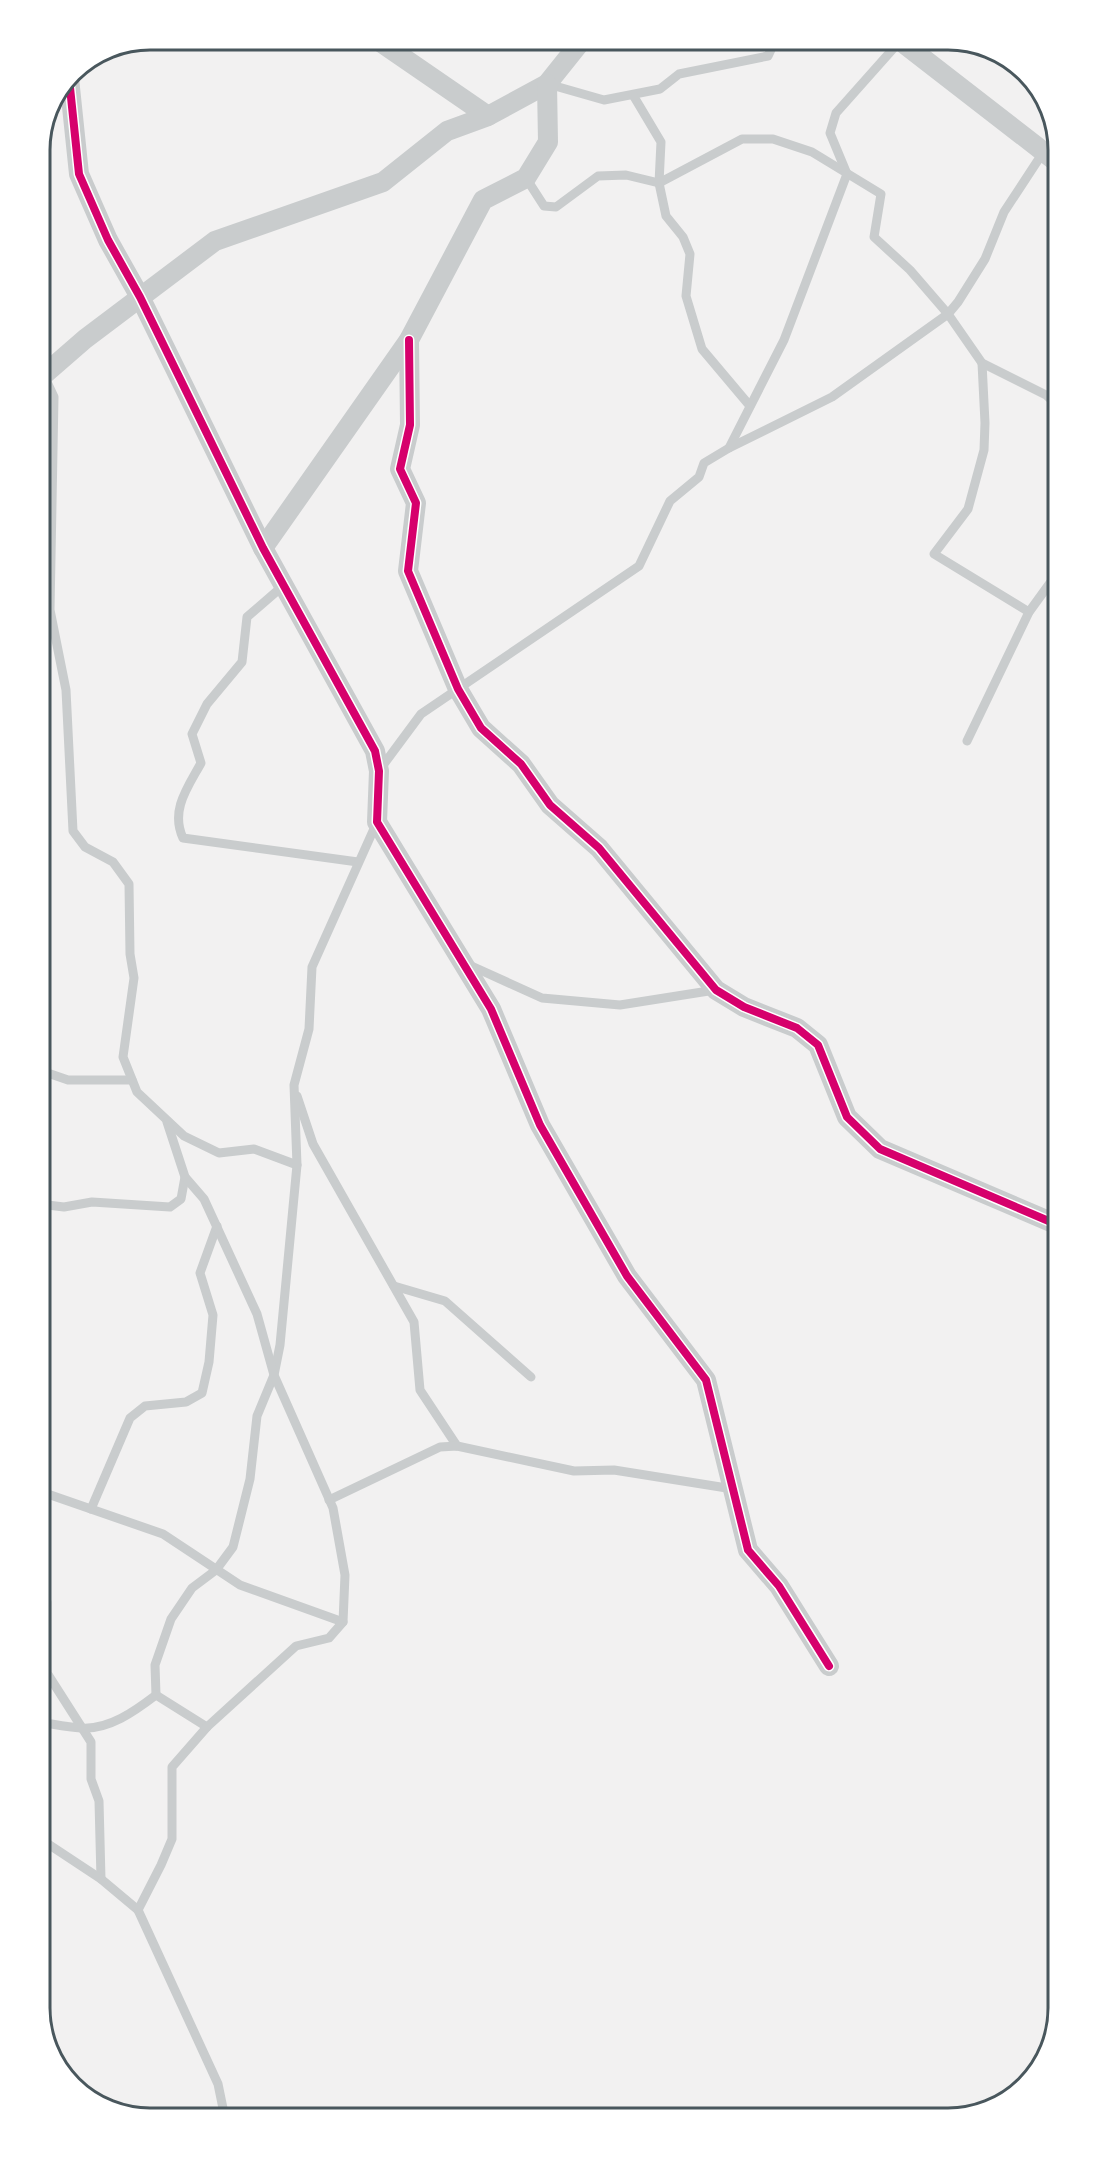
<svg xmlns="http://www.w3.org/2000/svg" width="1097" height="2157" viewBox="0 0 1097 2157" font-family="Mulish,sans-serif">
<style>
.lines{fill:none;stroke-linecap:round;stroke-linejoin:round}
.lane{stroke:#c9cccd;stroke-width:9}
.street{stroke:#c9cccd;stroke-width:20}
.cycleway-casing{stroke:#fff;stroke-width:11}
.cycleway{stroke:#d6006c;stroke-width:8}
.rim{fill:none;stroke:#49575d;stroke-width:3}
</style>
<rect width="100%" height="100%" fill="#f2f1f1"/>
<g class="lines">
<g class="lane">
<polyline points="548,84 604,100 660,89 679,74 768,56 776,39"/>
<polyline points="633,95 661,142 659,183 666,216 683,237 690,254 686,296 702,349 750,406"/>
<polyline points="526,178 544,206 556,207 598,176 626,175 659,183 742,139 773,139 812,152 881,194 874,237 910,270 948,314 982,363 1046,395 1058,406"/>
<polyline points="982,363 985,423 984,450 968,509 934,554 1029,612"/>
<polyline points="39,365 54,397 50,610 66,690 73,831 85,847 113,862 129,884 130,954 134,978 123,1057 137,1092 184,1136 219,1153 254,1149 297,1165"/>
<polyline points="729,448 832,397 948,314 958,302 985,259 1004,212 1044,151"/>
<path d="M284 585 247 617 242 662 207 704 192 734 201 763C188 787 170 810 183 838L358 862"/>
<polyline points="967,741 1029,612 1058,572"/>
<polyline points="381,768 421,714 639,566 670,501 699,477 704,463 729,448 784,340 847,174 830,133 836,113 900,41"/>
<polyline points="467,964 542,998 620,1005 715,990"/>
<polyline points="39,1070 68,1080 132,1080"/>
<polyline points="297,1096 313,1144 414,1322 420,1390 457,1446"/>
<polyline points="39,1204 64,1207 92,1202 170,1207 181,1199 185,1177"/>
<polyline points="394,1286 445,1301 531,1377"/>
<polyline points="39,1491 163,1534 240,1585 343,1622"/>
<polyline points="329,1500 440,1447 457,1446 574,1471 614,1470 733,1489"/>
<polyline points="91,1509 130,1418 145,1406 186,1402 202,1393 209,1362 213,1315 200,1273 217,1226"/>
<polyline points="39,1592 47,1602 47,1673 91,1742 91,1779 99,1801 101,1879"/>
<polyline points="156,1695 155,1665 171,1619 192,1588 216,1570 233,1547 250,1479 257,1416 274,1375 280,1345 297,1165 294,1085 309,1029 312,967 377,822"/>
<path d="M39 1722C53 1724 67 1727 81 1728 109 1730 135 1711 156 1695L207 1727"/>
<polyline points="39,1838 101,1879 138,1910 218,2084 225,2118"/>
<polyline points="138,1910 161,1865 172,1839 172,1767 207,1727 296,1646 329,1638 343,1622 345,1575 333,1508 274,1375 257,1314 204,1199 185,1177 167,1122"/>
</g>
<g class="street">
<polyline points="376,39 488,116"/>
<polyline points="898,39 1058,163"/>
<polyline points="69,78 79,174 108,240 140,297 263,548 375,751 379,771 377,822 491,1009 540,1125 627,1276 706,1380 748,1550 779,1586 829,1666"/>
<polyline points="409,340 410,425 400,469 416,503 408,571 458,689 481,728 521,764 550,805 599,848 716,990 744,1007 797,1028 818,1045 847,1117 880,1149 1058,1225"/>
<polyline points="39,379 85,339 215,241 383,182 447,131 488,116 547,84 583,39"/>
<polyline points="263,548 409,340 483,200 526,178 548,142 547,84"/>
</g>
<defs>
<g id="cycleway">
<polyline points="69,78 79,174 108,240 140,297 263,548 375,751 379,771 377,822 491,1009 540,1125 627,1276 706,1380 748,1550 779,1586 829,1666"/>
<polyline points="409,340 410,425 400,469 416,503 408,571 458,689 481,728 521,764 550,805 599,848 716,990 744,1007 797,1028 818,1045 847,1117 880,1149 1058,1225"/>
</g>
</defs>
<use href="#cycleway" class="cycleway-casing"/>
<use href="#cycleway" class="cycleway"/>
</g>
<path d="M0 0H1097V2157H0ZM150 50H948A100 100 0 0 1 1048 150V2008A100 100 0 0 1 948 2108H150A100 100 0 0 1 50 2008V150A100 100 0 0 1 150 50Z" fill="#fff" fill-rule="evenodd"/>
<path class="rim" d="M150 50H948A100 100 0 0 1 1048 150V2008A100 100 0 0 1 948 2108H150A100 100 0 0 1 50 2008V150A100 100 0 0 1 150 50Z"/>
</svg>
